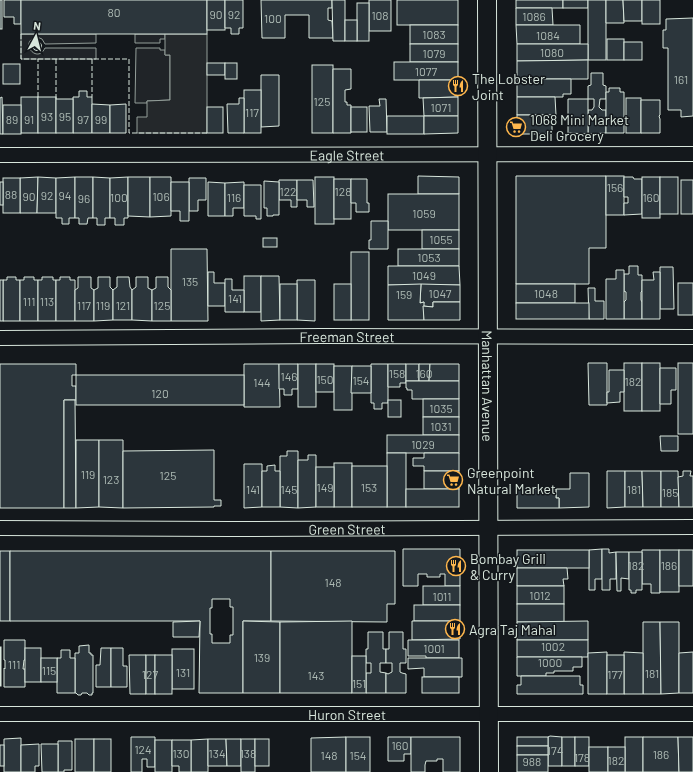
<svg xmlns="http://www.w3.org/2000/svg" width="693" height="772" viewBox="0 0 693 772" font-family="Barlow,sans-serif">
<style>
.green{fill:#202428;stroke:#939e99}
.parking{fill:#24282b;stroke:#939e99}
.building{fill:#2c363c;stroke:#d8e6dc;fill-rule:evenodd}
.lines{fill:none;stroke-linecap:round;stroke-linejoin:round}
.minor-casing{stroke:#d8e6dc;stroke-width:16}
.tertiary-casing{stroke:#d8e6dc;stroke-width:20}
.minor{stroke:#14181c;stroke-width:14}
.tertiary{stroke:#14181c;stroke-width:18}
.fence{stroke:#d8e6dc;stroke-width:1;stroke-dasharray:5 2;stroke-linecap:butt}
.labels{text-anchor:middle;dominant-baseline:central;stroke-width:3;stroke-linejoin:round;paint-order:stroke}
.number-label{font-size:12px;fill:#adbab4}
.poi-label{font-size:14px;fill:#d8e6dc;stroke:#14181c;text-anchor:start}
.street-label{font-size:14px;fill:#d8e6dc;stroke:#14181c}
</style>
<rect width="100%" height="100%" fill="#14181c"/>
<g class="green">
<path d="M21 34H96V43L45 44 42 39 37 37C18 41 37 65 45 48H96V59H21Z"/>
<polygon points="135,34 165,34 165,39 160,39 160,43 135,43"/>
<polygon points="136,48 160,48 160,50 165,50 165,55 170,55 170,100 147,101 147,103 135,103"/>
</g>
<polygon class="parking" points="165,34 207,34 207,133 137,133 137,117 147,117 147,101 170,100 170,55 165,55"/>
<g class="building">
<rect x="0" y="0" width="2" height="29"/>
<polygon points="4,0 21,0 21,24 14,24 14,17 4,17"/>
<rect x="21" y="0" width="186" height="34"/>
<rect x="207" y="0" width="18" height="30"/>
<polygon points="225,0 243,0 243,28 239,28 239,34 231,34 231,28 225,28"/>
<polygon points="261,0 332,0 332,8 328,8 328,20 332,21 333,38 309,38 309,15 285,15 285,38 262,38"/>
<polygon points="332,0 345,0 345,41 333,41"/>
<rect x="369" y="0" width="22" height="31"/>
<rect x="397" y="0" width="61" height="25"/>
<rect x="516" y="0" width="47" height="8"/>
<rect x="563" y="0" width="25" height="8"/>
<rect x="588" y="0" width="18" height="60"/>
<polygon points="606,0 623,0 624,23 606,23"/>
<polygon points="623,0 642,0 642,21 624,21"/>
<rect x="642" y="0" width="18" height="24"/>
<rect x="357" y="3" width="12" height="38"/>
<polygon points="516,8 552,8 553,25 516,25"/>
<polygon points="693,18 693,116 681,117 681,110 668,110 668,48 663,48 663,30 666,30 666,19"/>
<rect x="345" y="20" width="12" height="21"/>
<rect x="410" y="25" width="48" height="19"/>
<polygon points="516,25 580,25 580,44 517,44"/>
<rect x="607" y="39" width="17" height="21"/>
<circle cx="37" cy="46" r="4.5"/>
<rect x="624" y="42" width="18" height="18"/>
<rect x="410" y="44" width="48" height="18"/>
<polygon points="517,44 588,44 588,60 517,61"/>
<polygon points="588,60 588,79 517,79 517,61"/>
<rect x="394" y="62" width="64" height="18"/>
<rect x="207" y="63" width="18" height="12"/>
<rect x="225" y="63" width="12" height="16"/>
<rect x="3" y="64" width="17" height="20"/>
<rect x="312" y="65" width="21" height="68"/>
<polygon points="333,69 351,69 351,89 345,90 345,102 347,102 347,105 351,105 351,133 333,133"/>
<polygon points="591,73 603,73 603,85 606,86 606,99 600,99 599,107 602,110 606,110 606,133 588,134 588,110 592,110 594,107 594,99 588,99 588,86 591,85"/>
<polygon points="261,75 279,75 279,126 261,127"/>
<polygon points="517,79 571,79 571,94 563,94 563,97 517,97"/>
<polygon points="419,80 458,80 458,97 419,98"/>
<polygon points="609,88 620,88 620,92 624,92 624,133 606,133 606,92 609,92"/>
<rect x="244" y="90" width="17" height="43"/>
<polygon points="79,91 87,91 87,97 92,97 92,133 73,133 73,97 79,97"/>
<polygon points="2,97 3,134 0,134 0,98"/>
<rect x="21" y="97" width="17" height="36"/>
<rect x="38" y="97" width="18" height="36"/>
<polygon points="458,97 458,116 424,116 423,98"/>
<polygon points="517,97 555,97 556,115 517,115"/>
<polygon points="239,98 244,98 244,133 228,133 227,104 239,104"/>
<rect x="626" y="98" width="15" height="35"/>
<rect x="56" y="99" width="17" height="34"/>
<polygon points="379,99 386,99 387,132 370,132 369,106 380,106"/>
<polygon points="568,99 588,99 588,134 568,133"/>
<polygon points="641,100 660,100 660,115 659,116 660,119 660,133 641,133"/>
<polygon points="92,104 110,105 110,133 92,133"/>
<polygon points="126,104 126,133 110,133 110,105"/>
<rect x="3" y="105" width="18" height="29"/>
<rect x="207" y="107" width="16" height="26"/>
<rect x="351" y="107" width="16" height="25"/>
<rect x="517" y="115" width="35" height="19"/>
<rect x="387" y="116" width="37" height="18"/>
<polygon points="424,116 458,116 458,133 424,134"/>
<polygon points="418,176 459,177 459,194 418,194"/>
<polygon points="516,176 606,176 606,248 589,248 589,284 516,284"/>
<rect x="606" y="176" width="18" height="39"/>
<polygon points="38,177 37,213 20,213 20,178"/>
<polygon points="38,177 56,178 56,213 37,213"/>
<polygon points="75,177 75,218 69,218 69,224 62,224 62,218 56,218 56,178"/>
<polygon points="75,177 93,177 93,218 88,218 87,224 79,224 79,218 75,218"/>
<polygon points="93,177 110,178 110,218 105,218 105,225 97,225 97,218 93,218"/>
<polygon points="128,177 128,218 124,218 124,225 115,225 115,218 110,218 110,178"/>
<polygon points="128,177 150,177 150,217 128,216"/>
<polygon points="150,177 171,177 171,216 150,217"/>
<rect x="315" y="177" width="19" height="47"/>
<polygon points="624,177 633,177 634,179 642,179 642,214 624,215 624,203 628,203 628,197 624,197"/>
<rect x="642" y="177" width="18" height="41"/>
<rect x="660" y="177" width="18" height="37"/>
<rect x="3" y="178" width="17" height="35"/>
<polygon points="189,178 206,178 206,200 198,200 198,211 189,211"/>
<rect x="334" y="179" width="17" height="40"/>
<polygon points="351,179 367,179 367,203 369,203 369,212 356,212 356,203 351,203"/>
<polygon points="279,180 297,180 297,207 291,207 291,200 279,200"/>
<polygon points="297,180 313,180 314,207 307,207 307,200 297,200"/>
<rect x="681" y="180" width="12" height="34"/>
<polygon points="264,181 279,182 279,215 273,215 273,216 267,216 267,208 264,208"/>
<rect x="0" y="182" width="3" height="23"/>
<polygon points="171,182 189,182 189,221 180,221 180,211 171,211"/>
<polygon points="208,182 225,183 225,216 208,216"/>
<polygon points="244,182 244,208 233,208 233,216 225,216 225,183"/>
<polygon points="244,185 261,185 261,219 256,219 256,216 244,216"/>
<rect x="388" y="194" width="71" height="36"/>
<polygon points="371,221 388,221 388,249 369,249 369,240 371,240"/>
<rect x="422" y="230" width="37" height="19"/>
<rect x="263" y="238" width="14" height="9"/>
<polygon points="171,249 207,249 208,321 171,321"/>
<rect x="398" y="249" width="61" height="17"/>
<rect x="351" y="252" width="18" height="68"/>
<polygon points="388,266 459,266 460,285 388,285"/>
<polygon points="629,266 638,266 638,275 642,275 642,291 641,292 641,300 642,302 642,319 624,319 624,302 626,300 626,292 624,291 624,274 629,274"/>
<polygon points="660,267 673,267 674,309 660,309"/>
<polygon points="616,270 624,270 624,319 606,319 606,279 616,279"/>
<polygon points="208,272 214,272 214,283 225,283 225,306 208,306"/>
<polygon points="653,272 660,272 660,319 642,319 642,280 654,280"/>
<rect x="244" y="276" width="17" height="36"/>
<polygon points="261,276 279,276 280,320 261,321"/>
<polygon points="7,277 16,277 16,280 20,280 20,321 3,321 3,280 7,280"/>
<polygon points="24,277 34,277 34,280 38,280 38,321 20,321 20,280 24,280"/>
<polygon points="42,277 53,277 53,280 56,280 56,321 38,321 38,280 42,280"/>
<polygon points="60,277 70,277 70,280 75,280 75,321 56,321 56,280 60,280"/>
<polygon points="78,277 91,277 91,288 94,290 94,321 75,321 75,290 78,288"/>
<polygon points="98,277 110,277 110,287 113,290 113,320 94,321 94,290 98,288"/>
<polygon points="117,277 129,277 130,287 132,290 132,320 113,320 113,290 117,287"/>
<polygon points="136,277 148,277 148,288 152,290 152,321 132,320 132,290 136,287"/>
<polygon points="156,277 168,277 168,287 171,290 171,321 152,321 152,290 156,288"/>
<polygon points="225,279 232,279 232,290 244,290 244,312 225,312"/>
<rect x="0" y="280" width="3" height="41"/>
<polygon points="297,280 315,280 315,321 297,320"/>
<rect x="678" y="283" width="15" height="32"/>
<rect x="280" y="284" width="17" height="36"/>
<rect x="334" y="284" width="17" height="36"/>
<polygon points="421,284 460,285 460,302 433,302 433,307 423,306 424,302 420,303"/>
<polygon points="421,284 420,303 424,302 424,320 388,320 388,285"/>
<rect x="516" y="284" width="59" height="19"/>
<polygon points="588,288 595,288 595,301 604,301 604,319 589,319"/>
<polygon points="433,302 460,302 460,320 424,320 423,306 433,307"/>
<rect x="516" y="303" width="73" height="16"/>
<polygon points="588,363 607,363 607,405 589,405"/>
<rect x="624" y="363" width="18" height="48"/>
<rect x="642" y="363" width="18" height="48"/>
<rect x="678" y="363" width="15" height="71"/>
<polygon points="0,364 76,364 76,375 72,375 72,386 76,386 76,400 64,400 64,508 0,508"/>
<polygon points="244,364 279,364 280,407 244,407"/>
<polygon points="279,364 298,364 298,389 292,389 292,395 284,395 284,389 279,389"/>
<rect x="298" y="364" width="18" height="43"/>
<rect x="316" y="364" width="18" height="28"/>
<polygon points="371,364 388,364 388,403 382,403 382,409 374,409 374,403 371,403"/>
<polygon points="388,364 406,364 406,383 400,383 400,387 388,387"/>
<rect x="406" y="364" width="13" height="17"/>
<polygon points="419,364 430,364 429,381 419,381"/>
<polygon points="430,364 459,364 459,381 429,381"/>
<rect x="334" y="366" width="18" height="44"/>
<polygon points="352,366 371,366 371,393 351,393"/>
<polygon points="660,368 676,368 676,390 671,390 671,404 660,404"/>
<polygon points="609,370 624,370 624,392 620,392 620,402 607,403 607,392 609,392"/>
<rect x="76" y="375" width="168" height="30"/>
<polygon points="406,381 459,381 459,399 412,399 412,390 407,390 407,388 406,388"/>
<rect x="423" y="399" width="36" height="18"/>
<polygon points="64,400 75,400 76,508 64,508"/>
<rect x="388" y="400" width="13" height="17"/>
<rect x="423" y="417" width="36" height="18"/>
<rect x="387" y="435" width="72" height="18"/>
<polygon points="660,436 678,436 678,451 661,451"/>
<polygon points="76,440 99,440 99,507 76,508"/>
<polygon points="99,440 123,440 123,508 99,507"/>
<polygon points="214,450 214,500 221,500 221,506 214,506 214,507 123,508 123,451"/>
<polygon points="287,451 298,451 298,508 280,507 280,456 287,456"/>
<rect x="387" y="453" width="19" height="54"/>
<polygon points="424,453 459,453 459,471 424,471 424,466 413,466 413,458 424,458"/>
<polygon points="308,455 316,455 316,507 298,508 298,460 308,460"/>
<rect x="334" y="463" width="18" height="44"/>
<polygon points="244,464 262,464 262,507 244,508"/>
<polygon points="275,465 275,471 280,471 280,507 262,507 262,471 267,471 267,466"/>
<rect x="352" y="466" width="35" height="41"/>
<rect x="316" y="467" width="18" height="40"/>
<rect x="424" y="471" width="35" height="18"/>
<polygon points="607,471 625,471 625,507 607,508"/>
<polygon points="625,471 642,471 643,507 625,507"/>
<polygon points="642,471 661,471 661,507 643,507"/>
<polygon points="661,471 678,471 679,507 661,507"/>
<polygon points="683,471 691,471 690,476 693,476 693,507 679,507 678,477 683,476"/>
<polygon points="570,473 589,473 589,507 559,508 559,498 556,498 556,489 570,489"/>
<rect x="406" y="489" width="53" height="18"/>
<polygon points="517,489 556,489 556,498 559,498 559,508 517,508"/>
<polygon points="403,549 460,549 460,586 445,586 445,574 440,574 440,577 427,577 427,574 418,574 418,586 403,586"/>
<polygon points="602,549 602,579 595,579 595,590 589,590 589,550"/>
<polygon points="602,549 609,549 609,553 616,552 616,579 610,579 610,590 602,590"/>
<rect x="517" y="550" width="72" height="18"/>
<polygon points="642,550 660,550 660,593 651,593 651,584 642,584"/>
<rect x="660" y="550" width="19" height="42"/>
<rect x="679" y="550" width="14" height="36"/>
<rect x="0" y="551" width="10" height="70"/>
<path d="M10 551H271V621H243V693H199L200 621H10ZM212 599H230V607H233V635H230V643H212V634H210V608H212Z"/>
<polygon points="271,551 395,551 395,604 387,604 387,622 271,621"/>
<polygon points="616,552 629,552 629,579 621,578 621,591 617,591"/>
<polygon points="629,552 642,552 642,590 636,590 636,593 631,593 631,590 629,590"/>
<polygon points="517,568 567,568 568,579 563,579 564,586 517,586"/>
<rect x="423" y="586" width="37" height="19"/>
<rect x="517" y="586" width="47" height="18"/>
<rect x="517" y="604" width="47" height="18"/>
<rect x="414" y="605" width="46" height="16"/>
<polygon points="200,621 199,637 173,637 173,622"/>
<polygon points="243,621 280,622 280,693 243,693"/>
<polygon points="352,621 352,693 280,693 280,622"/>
<polygon points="412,621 460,621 460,639 412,640"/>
<polygon points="588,621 588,640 517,640 517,622"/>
<polygon points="643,622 660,622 661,694 643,694"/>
<polygon points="660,622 679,622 679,693 661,694"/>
<polygon points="368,632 383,632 383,649 386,649 386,663 380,663 380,672 386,673 386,693 366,693 366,673 371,673 371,663 366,663 366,649 368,649"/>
<polygon points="389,632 403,632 403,649 406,649 406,663 400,663 400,672 402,673 406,674 406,693 386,693 386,673 388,674 392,672 392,663 386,663 386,649 389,649"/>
<polygon points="4,640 25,640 25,660 24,660 23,669 25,669 25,687 4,687 4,668 5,669 5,660 4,660"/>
<polygon points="408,640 459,640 459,658 426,658 426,656 408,656"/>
<rect x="517" y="640" width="71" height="17"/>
<polygon points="89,645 89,653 91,653 91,655 93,655 93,693 92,693 92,695 89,695 87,693 82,693 81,695 78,695 76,693 75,693 75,653 79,653 79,646"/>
<rect x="0" y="647" width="1" height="39"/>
<rect x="25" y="648" width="16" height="34"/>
<polygon points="101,648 111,648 111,687 96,687 96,665 100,665"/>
<polygon points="111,648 123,648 123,666 127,666 127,687 111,687"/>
<rect x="172" y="649" width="22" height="40"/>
<polygon points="61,650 70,650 70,658 75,658 75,693 57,693 57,658 61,658"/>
<polygon points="607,652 607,694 588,694 588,653"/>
<polygon points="624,652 643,653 643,694 624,694"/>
<polygon points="693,652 693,693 679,693 679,653"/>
<polygon points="129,655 146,655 146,694 130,694"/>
<rect x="146" y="655" width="9" height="39"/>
<rect x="155" y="655" width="17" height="39"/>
<rect x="607" y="655" width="17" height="39"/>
<rect x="352" y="656" width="14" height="37"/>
<polygon points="517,657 582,657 582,667 573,667 573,671 554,671 554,673 546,673 546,676 517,676"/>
<rect x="41" y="658" width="16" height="24"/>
<polygon points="408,658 462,658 462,677 424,677 424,668 408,669"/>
<polygon points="521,676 580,676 580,685 583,685 583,694 517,694 517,685 521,685"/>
<rect x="422" y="677" width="37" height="16"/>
<polygon points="550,736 562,737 562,766 548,766 548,737"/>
<polygon points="131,737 155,737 155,767 147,767 147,759 142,759 142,772 131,772"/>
<polygon points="346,737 346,772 311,772 311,738"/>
<rect x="346" y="737" width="24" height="35"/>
<polygon points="388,737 411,737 411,754 404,754 404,761 388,761"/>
<polygon points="411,737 460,737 460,772 443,772 443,759 437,759 437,761 426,761 425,765 425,772 411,772"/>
<rect x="517" y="737" width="31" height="9"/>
<rect x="562" y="737" width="13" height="29"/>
<rect x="575" y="737" width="14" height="29"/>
<rect x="625" y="737" width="18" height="35"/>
<polygon points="643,737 678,737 679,772 643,772"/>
<polygon points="678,737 693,737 693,772 679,772"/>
<polygon points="21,738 21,772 4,772 4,739"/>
<rect x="75" y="739" width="19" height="33"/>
<rect x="94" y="739" width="17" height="33"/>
<polygon points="208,739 208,772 191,772 191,740"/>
<polygon points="208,739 226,739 227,766 208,766"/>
<polygon points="226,739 241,739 241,766 227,766"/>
<rect x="241" y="739" width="14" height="33"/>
<rect x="255" y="739" width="14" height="27"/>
<rect x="155" y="740" width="17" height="32"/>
<polygon points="172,740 191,740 191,772 179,772 179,766 172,766"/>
<polygon points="58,741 72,741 72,770 64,770 64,772 58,772"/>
<polygon points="39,744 39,766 35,766 35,772 21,772 21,745"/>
<polygon points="41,744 58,744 58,772 42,772"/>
<rect x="0" y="745" width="4" height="21"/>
<rect x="517" y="746" width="31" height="9"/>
<rect x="589" y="747" width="19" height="25"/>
<rect x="608" y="747" width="17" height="25"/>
<rect x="517" y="755" width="31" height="17"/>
</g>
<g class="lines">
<defs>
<g id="minor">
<path id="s1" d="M0 155 693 154"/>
<path id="s2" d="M0 338 322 336 693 337"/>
<path id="s3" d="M0 528 228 529 693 527"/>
<path id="s4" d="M0 714H693"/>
</g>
<g id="tertiary">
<path id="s5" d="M487 0 489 772"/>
</g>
</defs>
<use href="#minor" class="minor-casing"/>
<use href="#tertiary" class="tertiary-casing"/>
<use href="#minor" class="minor"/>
<use href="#tertiary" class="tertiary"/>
<g class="fence">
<polyline points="21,34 21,59 129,59 129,133 207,133"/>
<polyline points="56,59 56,99"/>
<polyline points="92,59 92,97"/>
<polyline points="38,97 38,59"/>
</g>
</g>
<defs>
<symbol id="restaurant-ring" viewBox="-11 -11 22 22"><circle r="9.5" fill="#14181c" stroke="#ffb74d" stroke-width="1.5"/><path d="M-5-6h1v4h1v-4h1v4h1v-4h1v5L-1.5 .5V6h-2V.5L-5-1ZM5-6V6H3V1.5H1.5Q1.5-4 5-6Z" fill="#ffb74d"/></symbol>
<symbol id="supermarket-ring" viewBox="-11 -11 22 22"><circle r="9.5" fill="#14181c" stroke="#ffb74d" stroke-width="1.5"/><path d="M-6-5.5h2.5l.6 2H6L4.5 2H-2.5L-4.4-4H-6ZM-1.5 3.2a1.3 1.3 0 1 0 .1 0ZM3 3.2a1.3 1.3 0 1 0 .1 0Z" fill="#ffb74d"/></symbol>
</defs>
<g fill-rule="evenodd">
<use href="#restaurant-ring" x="447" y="75" width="22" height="22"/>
<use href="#supermarket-ring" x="505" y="116" width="22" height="22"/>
<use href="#supermarket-ring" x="442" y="469" width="22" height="22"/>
<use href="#restaurant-ring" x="445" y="555" width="22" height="22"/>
<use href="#restaurant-ring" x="444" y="618" width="22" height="22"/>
</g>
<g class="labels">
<g class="number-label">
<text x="114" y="12">80</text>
<text x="216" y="14">90</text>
<text x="234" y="14">92</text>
<text x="380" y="15">108</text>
<text x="534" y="16">1086</text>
<text x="273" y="18">100</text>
<text x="434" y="34">1083</text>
<text x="548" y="35">1084</text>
<text x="552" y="52">1080</text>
<text x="434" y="53">1079</text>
<text x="426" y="71">1077</text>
<text x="681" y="79">161</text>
<text x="322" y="101">125</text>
<text x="441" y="107">1071</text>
<text x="252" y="112">117</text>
<text x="47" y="116">93</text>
<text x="65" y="116">95</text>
<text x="12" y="119">89</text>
<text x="29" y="119">91</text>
<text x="83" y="119">97</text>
<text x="101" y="119">99</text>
<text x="615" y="187">156</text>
<text x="288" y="191">122</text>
<text x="343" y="191">128</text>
<text x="11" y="194">88</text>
<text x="47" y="195">92</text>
<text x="65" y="195">94</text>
<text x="29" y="196">90</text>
<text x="161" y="196">106</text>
<text x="119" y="197">100</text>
<text x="234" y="197">116</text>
<text x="651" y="197">160</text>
<text x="84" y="198">96</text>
<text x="424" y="213">1059</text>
<text x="441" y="239">1055</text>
<text x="429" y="257">1053</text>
<text x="424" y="275">1049</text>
<text x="190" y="281">135</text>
<text x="440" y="293">1047</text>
<text x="546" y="293">1048</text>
<text x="404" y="294">159</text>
<text x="235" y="298">141</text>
<text x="29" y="301">111</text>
<text x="47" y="301">113</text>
<text x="84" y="305">117</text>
<text x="103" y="305">119</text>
<text x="123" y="305">121</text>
<text x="162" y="305">125</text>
<text x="397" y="373">158</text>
<text x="424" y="373">160</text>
<text x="289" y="376">146</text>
<text x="325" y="379">150</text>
<text x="361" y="380">154</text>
<text x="633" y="381">182</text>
<text x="262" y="382">144</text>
<text x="160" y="393">120</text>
<text x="441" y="408">1035</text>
<text x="441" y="426">1031</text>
<text x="423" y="444">1029</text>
<text x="88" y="474">119</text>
<text x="168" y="475">125</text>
<text x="111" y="479">123</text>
<text x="325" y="487">149</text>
<text x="369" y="487">153</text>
<text x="253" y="489">141</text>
<text x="289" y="489">145</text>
<text x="634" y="489">181</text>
<text x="670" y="492">185</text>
<text x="636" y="565">182</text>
<text x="669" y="565">186</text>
<text x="333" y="582">148</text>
<text x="540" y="595">1012</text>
<text x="442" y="596">1011</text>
<text x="553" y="646">1002</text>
<text x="434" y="648">1001</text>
<text x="262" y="657">139</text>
<text x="550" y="662">1000</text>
<text x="14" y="664">111</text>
<text x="49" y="670">115</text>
<text x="183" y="672">131</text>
<text x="652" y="673">181</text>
<text x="150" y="674">127</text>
<text x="615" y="674">177</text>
<text x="316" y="675">143</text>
<text x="359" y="683">151</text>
<text x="400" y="745">160</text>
<text x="143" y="749">124</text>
<text x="555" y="750">174</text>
<text x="181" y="753">130</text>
<text x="217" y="753">134</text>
<text x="248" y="753">138</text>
<text x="661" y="754">186</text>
<text x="329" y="755">148</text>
<text x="358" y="755">154</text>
<text x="582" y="757">178</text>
<text x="616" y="760">182</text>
<text x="532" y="761">988</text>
</g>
<g class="poi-label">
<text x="472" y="78">The Lobster<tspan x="472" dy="16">Joint</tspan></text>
<text x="530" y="119">1068 Mini Market<tspan x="530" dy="16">Deli Grocery</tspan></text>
<text x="467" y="472">Greenpoint<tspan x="467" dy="16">Natural Market</tspan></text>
<text x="470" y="558">Bombay Grill<tspan x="470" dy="16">&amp; Curry</tspan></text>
<text x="469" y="629">Agra Taj Mahal</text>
</g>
<g class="street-label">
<text stroke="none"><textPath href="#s1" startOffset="347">Eagle Street</textPath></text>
<text stroke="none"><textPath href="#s2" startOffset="347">Freeman Street</textPath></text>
<text stroke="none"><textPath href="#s5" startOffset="386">Manhattan Avenue</textPath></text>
<text stroke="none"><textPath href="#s3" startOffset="347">Green Street</textPath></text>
<text stroke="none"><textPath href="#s4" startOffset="347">Huron Street</textPath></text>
</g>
</g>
<g transform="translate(36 36) rotate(7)" stroke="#14181c" stroke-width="3" paint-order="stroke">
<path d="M0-3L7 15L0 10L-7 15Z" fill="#d8e6dc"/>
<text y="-6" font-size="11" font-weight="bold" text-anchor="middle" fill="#d8e6dc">N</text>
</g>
</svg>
